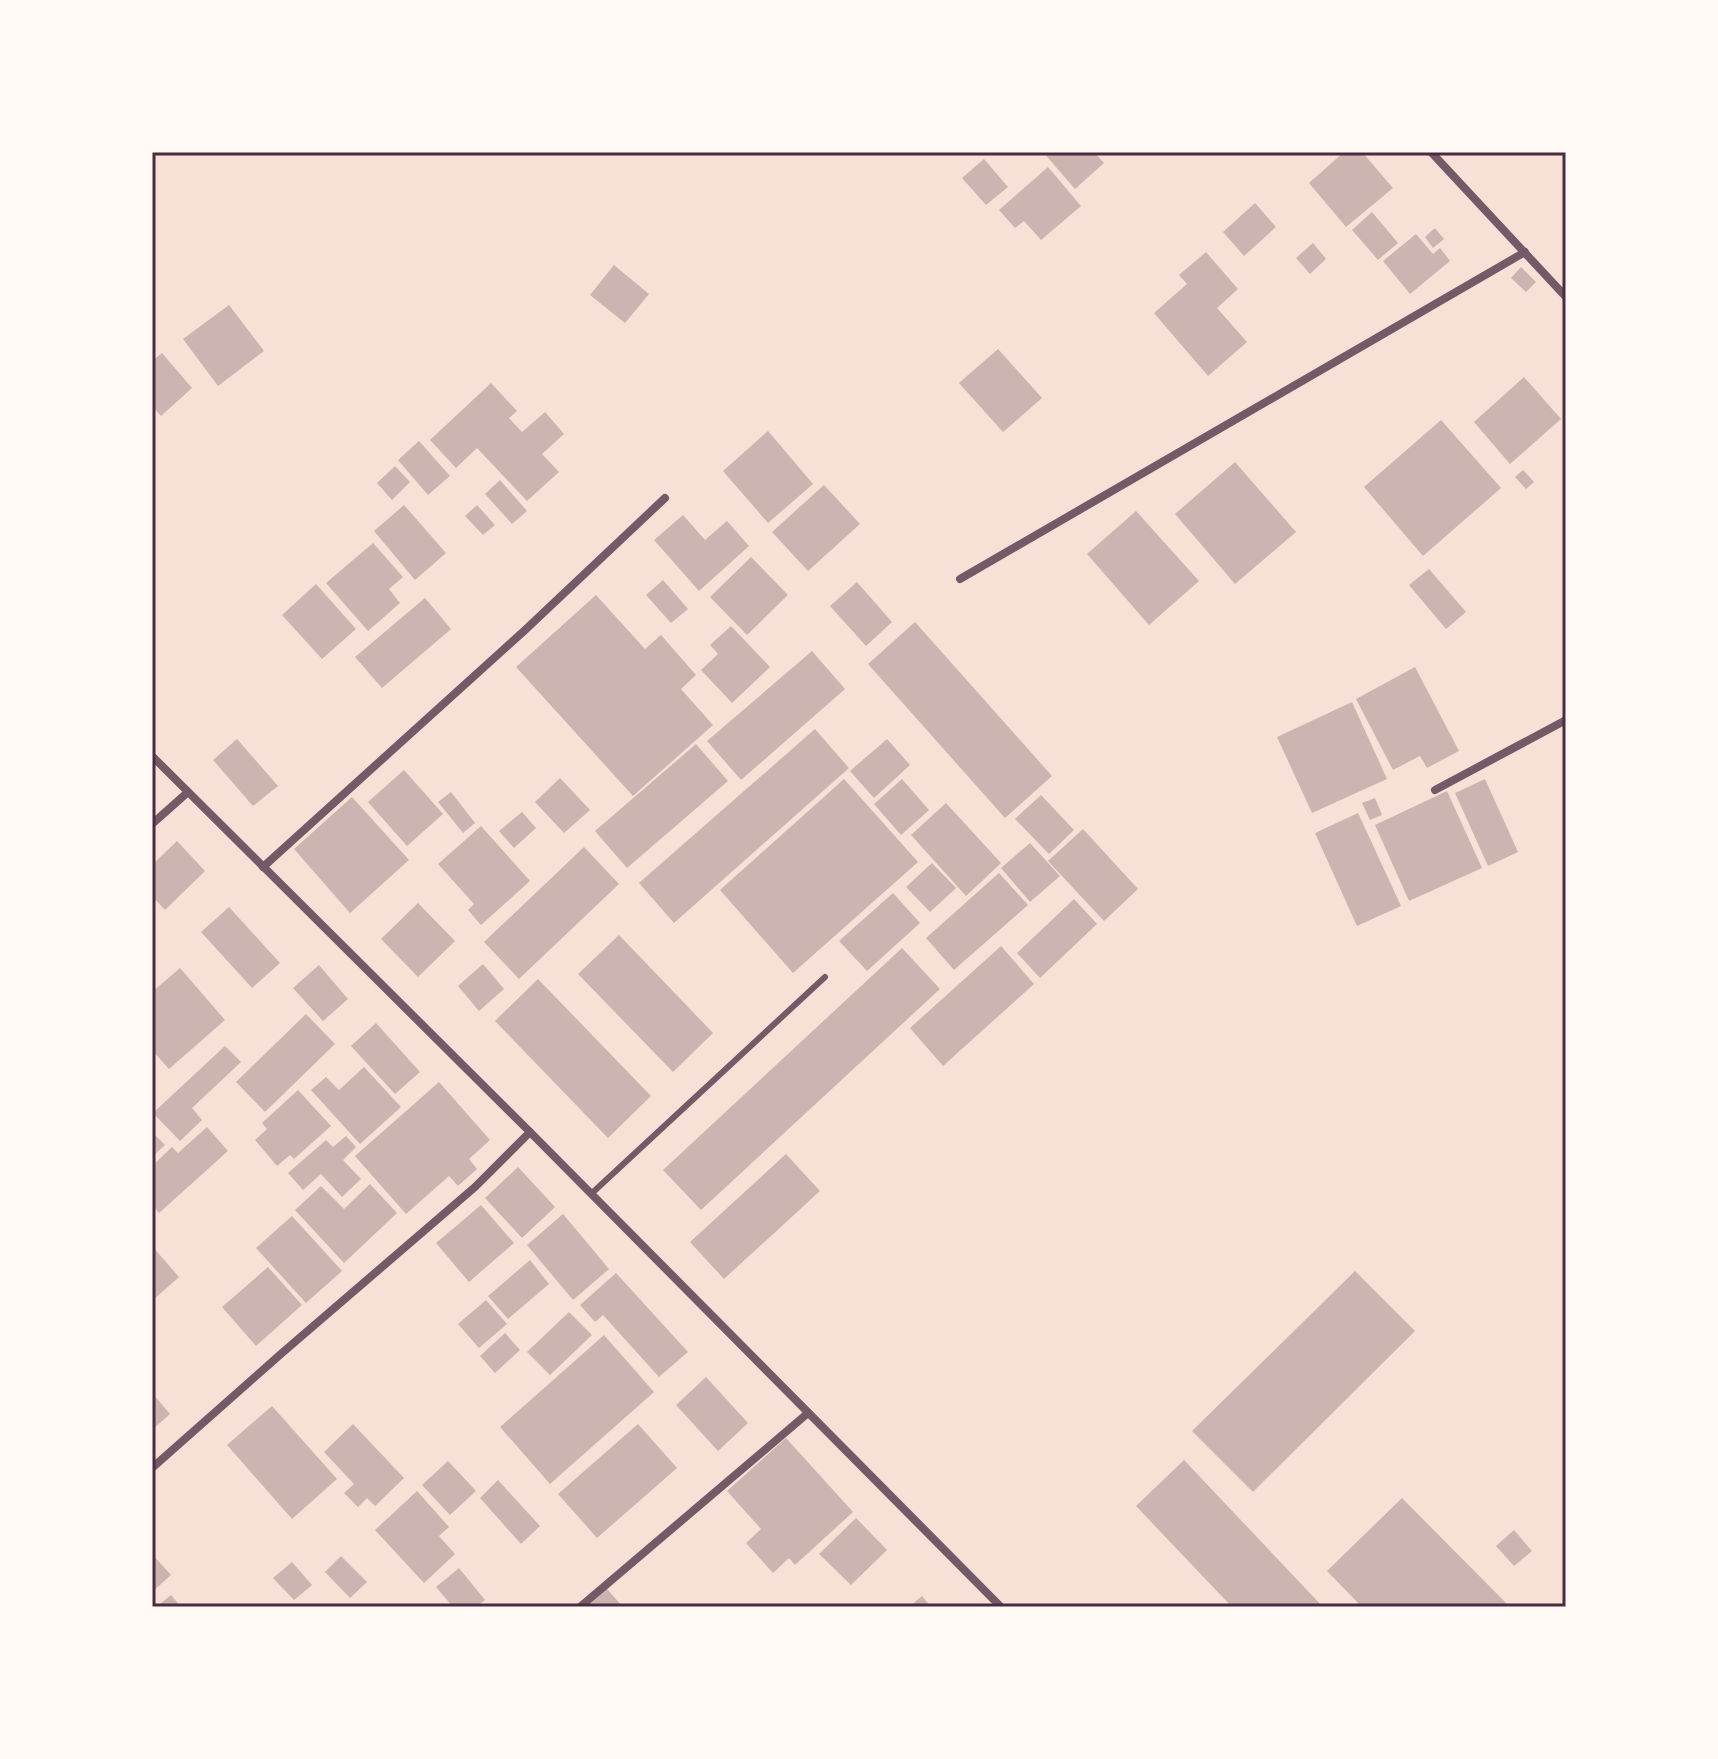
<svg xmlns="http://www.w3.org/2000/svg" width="1718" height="1759" viewBox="0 0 1718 1759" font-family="'Work Sans',sans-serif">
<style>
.building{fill:#ccb4b1}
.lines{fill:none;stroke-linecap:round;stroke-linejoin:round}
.service{stroke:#755966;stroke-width:6}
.minor{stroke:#755966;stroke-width:8}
.neatline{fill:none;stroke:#4a2c40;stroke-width:3}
</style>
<rect width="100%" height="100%" fill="#f7e1d7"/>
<g class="building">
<polygon points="1043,152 1094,152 1104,163 1075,189"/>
<polygon points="1344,152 1362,152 1393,188 1346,227 1309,183"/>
<polygon points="984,159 1008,187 986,205 962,178"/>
<polygon points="1048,167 1081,206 1041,240 1024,221 1015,228 999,210"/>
<polygon points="1255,203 1276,227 1244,256 1223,232"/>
<polygon points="1372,212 1398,243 1378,260 1352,230"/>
<polygon points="1435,228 1444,239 1433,248 1425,237"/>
<polygon points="1416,234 1433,254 1440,248 1450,261 1410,294 1383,261"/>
<polygon points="1313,243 1326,259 1310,274 1296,258"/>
<polygon points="1206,252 1238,289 1217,308 1247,342 1208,376 1154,313 1187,284 1179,275"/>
<polygon points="614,265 649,294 625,323 590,295"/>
<polygon points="1521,267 1536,282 1526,292 1511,278"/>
<polygon points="229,305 264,351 218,386 183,339"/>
<polygon points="998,349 1042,398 1003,432 959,383"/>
<polygon points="162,353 192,388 161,416 152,406 152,361"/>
<polygon points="1524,377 1561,419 1510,464 1474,422"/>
<polygon points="491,383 517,411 509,418 522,432 545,412 564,434 542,454 559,472 527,501 477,448 456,468 430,440"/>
<polygon points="1441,420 1501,488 1423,556 1364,487"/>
<polygon points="768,431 813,484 768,523 723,471"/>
<polygon points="419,441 450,476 428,495 398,460"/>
<polygon points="1235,462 1296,532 1235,584 1175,514"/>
<polygon points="395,466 410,482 392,500 377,483"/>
<polygon points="1523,470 1534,482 1526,489 1515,477"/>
<polygon points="500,480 527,511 512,524 485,494"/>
<polygon points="824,485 860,524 808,571 772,532"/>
<polygon points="404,505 446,553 415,580 374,531"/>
<polygon points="477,505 495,525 483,535 465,516"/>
<polygon points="1136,511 1199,581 1149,625 1087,554"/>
<polygon points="683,515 705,540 727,521 749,546 699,591 654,540"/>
<polygon points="373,543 403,577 389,589 400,603 368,631 326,583"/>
<polygon points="751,557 788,595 747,635 710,597"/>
<polygon points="1429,569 1466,612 1446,629 1409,585"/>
<polygon points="663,580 688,609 671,623 646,595"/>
<polygon points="857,582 892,622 866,646 830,606"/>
<polygon points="316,584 356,629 322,659 282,615"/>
<polygon points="596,595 645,649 661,635 696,675 681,689 713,725 633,796 516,667"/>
<polygon points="425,598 451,629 382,688 355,657"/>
<polygon points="915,622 1052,776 1005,818 868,664"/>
<polygon points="731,626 770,667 732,703 701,670 718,654 710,645"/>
<polygon points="812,651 845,689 741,780 707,741"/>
<polygon points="1415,667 1459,751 1427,768 1420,756 1393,770 1356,699"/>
<polygon points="1352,702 1387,779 1312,813 1277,737"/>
<polygon points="815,729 849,768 674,923 639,883"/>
<polygon points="237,739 278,786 253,806 213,760"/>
<polygon points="887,739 910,765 874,798 850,771"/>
<polygon points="696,744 728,781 627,868 595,831"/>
<polygon points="404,770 443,814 407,846 368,802"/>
<polygon points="560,778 590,810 564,833 535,802"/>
<polygon points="844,779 918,862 793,973 720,890"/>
<polygon points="902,779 929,810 901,835 874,804"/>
<polygon points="1485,779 1518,852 1488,866 1455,793"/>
<polygon points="1447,791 1482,868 1409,901 1375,825"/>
<polygon points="451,792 475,823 463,833 438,802"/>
<polygon points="1041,795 1074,830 1049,854 1015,819"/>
<polygon points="352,797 409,860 350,913 294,849"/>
<polygon points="1375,798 1382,815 1370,820 1362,803"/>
<polygon points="946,803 1001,863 966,896 911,835"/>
<polygon points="522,812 536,828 514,848 499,831"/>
<polygon points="1358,813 1401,906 1357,926 1315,833"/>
<polygon points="481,826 530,881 481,925 468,910 474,904 438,864"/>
<polygon points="1083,829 1138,889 1104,921 1048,861"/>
<polygon points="177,841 205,871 165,910 152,896 152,865"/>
<polygon points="1030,843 1060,876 1030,902 1001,868"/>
<polygon points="584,847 619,884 519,979 484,942"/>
<polygon points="932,863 956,888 930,912 906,887"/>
<polygon points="999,873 1028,905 954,970 926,938"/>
<polygon points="893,893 920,923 867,971 839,941"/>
<polygon points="1074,899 1097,924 1040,978 1017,953"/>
<polygon points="418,903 455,941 418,977 381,939"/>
<polygon points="229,907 280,963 252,988 201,932"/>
<polygon points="619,935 713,1033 673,1072 578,974"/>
<polygon points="1001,946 1034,984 943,1066 910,1028"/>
<polygon points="902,948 940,989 701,1210 663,1170"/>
<polygon points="483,964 504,989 479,1011 458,986"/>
<polygon points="319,965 348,999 323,1021 293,988"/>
<polygon points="180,968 225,1020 169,1069 152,1050 152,992"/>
<polygon points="538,979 651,1096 608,1138 495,1021"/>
<polygon points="306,1014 335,1044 265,1112 236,1082"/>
<polygon points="376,1023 420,1072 395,1094 351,1046"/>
<polygon points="225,1046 241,1062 192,1108 202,1120 180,1141 153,1113"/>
<polygon points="364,1067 401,1107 360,1144 311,1090 326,1077 339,1090"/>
<polygon points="439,1082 490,1140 469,1159 477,1169 458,1186 449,1176 406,1214 355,1156"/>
<polygon points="298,1090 331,1126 294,1159 290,1155 277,1166 255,1140 267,1129 262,1123"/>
<polygon points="207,1127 228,1151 159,1213 152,1205 152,1166 172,1147 178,1153"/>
<polygon points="152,1132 165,1145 152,1157"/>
<polygon points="346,1136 356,1147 343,1160 361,1179 342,1197 321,1174 303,1190 288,1173 326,1140 333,1147"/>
<polygon points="786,1154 820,1191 724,1279 690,1242"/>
<polygon points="518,1167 555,1207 522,1238 485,1198"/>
<polygon points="370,1184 397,1213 344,1263 295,1210 321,1186 344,1209"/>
<polygon points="481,1205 514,1243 469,1282 436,1243"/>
<polygon points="563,1214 609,1269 573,1300 527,1245"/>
<polygon points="292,1216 342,1271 306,1303 256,1248"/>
<polygon points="152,1246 179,1277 152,1301"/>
<polygon points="530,1260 549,1284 508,1319 488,1296"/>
<polygon points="268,1267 302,1305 256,1346 222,1307"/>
<polygon points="1355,1271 1415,1331 1253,1492 1192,1431"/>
<polygon points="616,1273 688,1352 659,1377 603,1315 595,1322 580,1305"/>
<polygon points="486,1300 507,1324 479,1348 458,1324"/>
<polygon points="569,1312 592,1335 550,1375 527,1352"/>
<polygon points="505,1333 520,1350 495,1373 480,1356"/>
<polygon points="604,1335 654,1392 550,1484 500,1427"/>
<polygon points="706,1377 748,1423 718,1451 676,1405"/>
<polygon points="152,1393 170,1414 152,1430"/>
<polygon points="272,1406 337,1479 292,1519 227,1445"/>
<polygon points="353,1424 404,1478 375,1506 367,1498 358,1507 344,1493 354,1484 324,1452"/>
<polygon points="638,1424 677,1468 597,1538 558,1494"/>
<polygon points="786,1438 853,1512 795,1565 789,1558 773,1573 746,1543 761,1529 727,1491"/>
<polygon points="1184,1460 1323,1607 1232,1607 1136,1506"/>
<polygon points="448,1461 476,1491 450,1515 422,1485"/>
<polygon points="498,1480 540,1526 521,1544 480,1498"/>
<polygon points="417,1491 449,1527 439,1536 455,1554 424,1583 375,1530"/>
<polygon points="1402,1498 1510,1607 1362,1607 1327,1571"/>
<polygon points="856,1518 887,1550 851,1585 819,1554"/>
<polygon points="1514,1530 1532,1551 1514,1566 1496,1546"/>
<polygon points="152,1554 171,1575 152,1592"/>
<polygon points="341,1556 367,1582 350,1598 325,1572"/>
<polygon points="292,1562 312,1585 294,1600 273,1578"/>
<polygon points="459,1568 485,1600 476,1607 453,1607 436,1587"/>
<polygon points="607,1589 623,1607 587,1607"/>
<polygon points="171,1595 181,1607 156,1607"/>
<polygon points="922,1596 931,1607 909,1607"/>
</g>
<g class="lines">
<polyline class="service" points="591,1194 825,977"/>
<g class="minor">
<polyline points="1431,152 1566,297"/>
<polyline points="960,579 1525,252"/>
<polyline points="152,756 530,1132 1001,1607"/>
<polyline points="1435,790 1566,720"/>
<polyline points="152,824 188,792"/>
<polyline points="263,867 524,631 665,498"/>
<polyline points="152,1468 282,1353 475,1187 530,1132"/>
<polyline points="580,1607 808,1413"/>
</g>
</g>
<rect width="1718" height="1759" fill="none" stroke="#fffaf5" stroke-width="308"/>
<rect x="154" y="154" width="1410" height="1451" class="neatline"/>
</svg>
